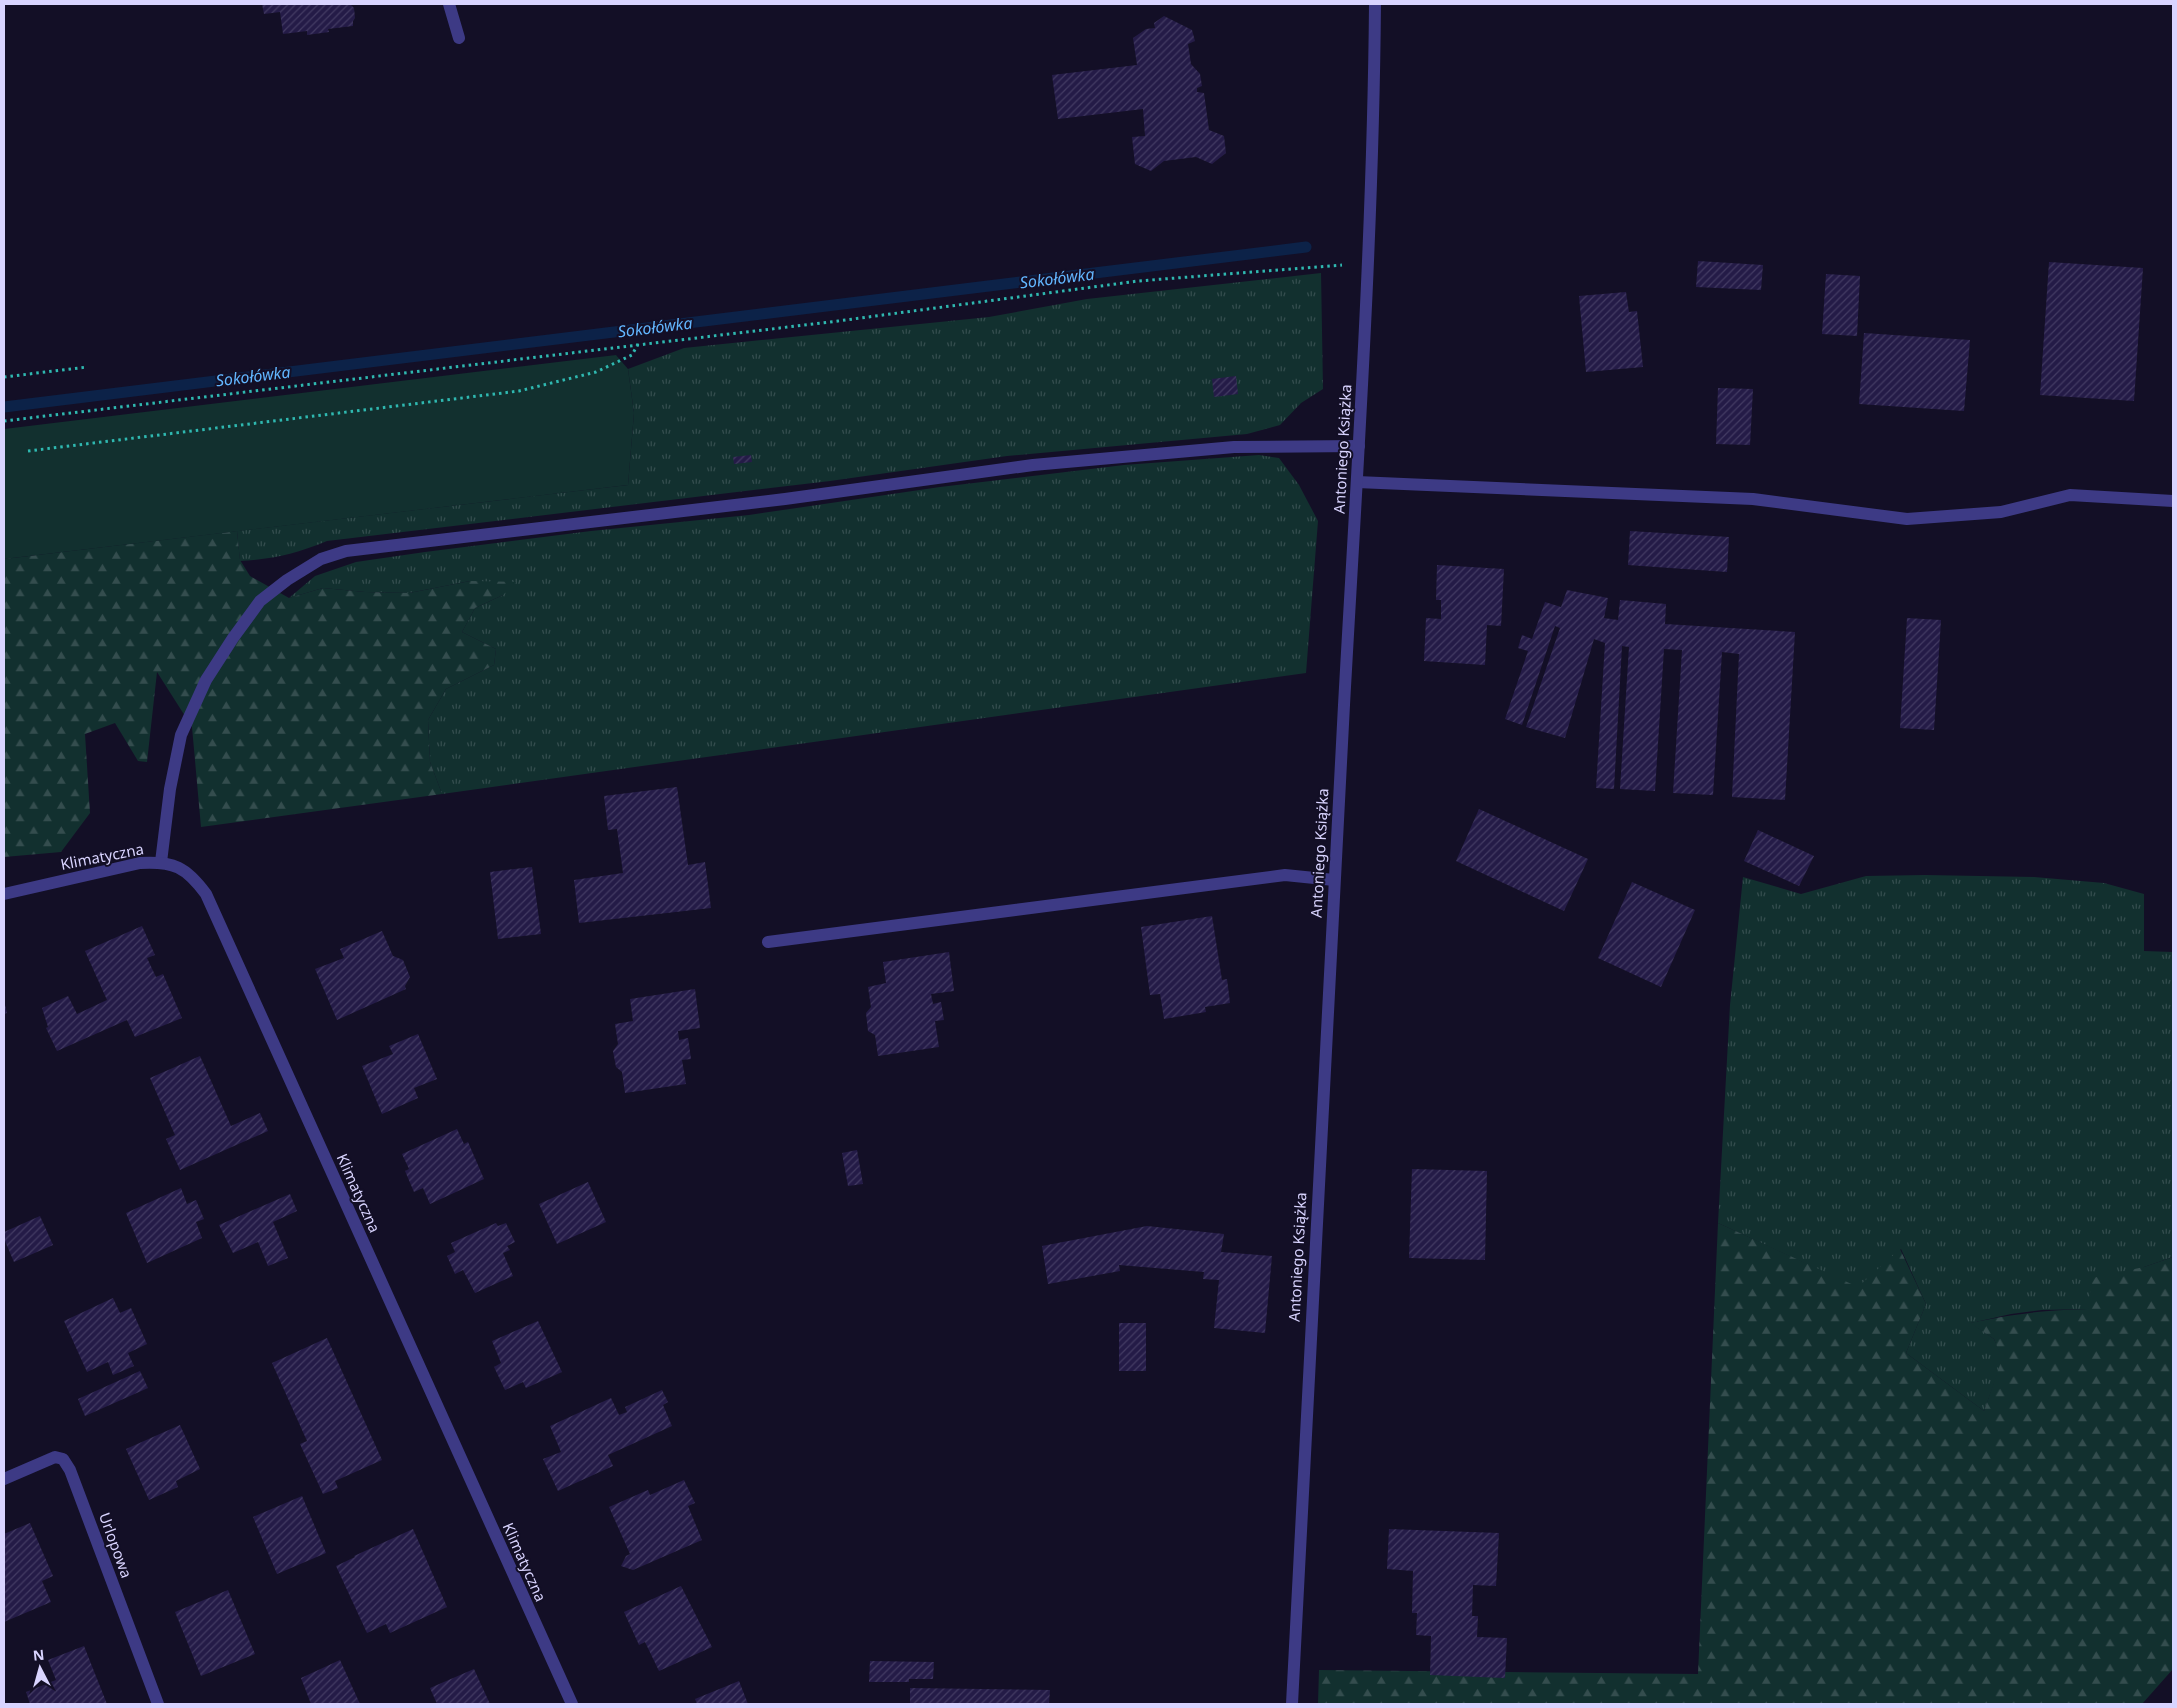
<svg xmlns="http://www.w3.org/2000/svg" width="2177" height="1708" viewBox="0 0 2177 1708" font-family="'Noto Sans',sans-serif">
<style>
.grass{fill:url(#grass-tufts)}
.forest{fill:url(#forest-firs)}
.garden{fill:#12302f}
.lines{fill:none;stroke-linecap:round;stroke-linejoin:round}
.stream{stroke:#0c2248;stroke-width:11}
.building{fill:url(#building-hatch)}
.path{stroke:#2fb8b0;stroke-width:3;stroke-dasharray:2.5 4;stroke-linecap:butt}
.lane{stroke:#3d3a85;stroke-width:12}
.street{stroke:#3d3a85;stroke-width:12}
.labels{text-anchor:middle;dominant-baseline:central;stroke-width:4;stroke-linejoin:round;paint-order:stroke}
.street-label{font-size:15px;fill:#d9d4ff;stroke:#130f26}
.water-label{font-size:16px;font-style:italic;fill:#62b6ff;stroke:#130f26}
</style>
<defs>
<pattern id="grass-tufts" width="24" height="20" patternUnits="userSpaceOnUse" patternTransform="scale(1.25)"><rect width="24" height="20" fill="#12302f"/><path d="M3 7l-1-3M5 7V3M7 7l1-3M15 17l-1-3M17 17v-4M19 17l1-3" fill="none" stroke="#344d4e"/></pattern>
<pattern id="forest-firs" width="22" height="20" patternUnits="userSpaceOnUse" patternTransform="scale(1.25)"><rect width="22" height="20" fill="#12302f"/><path d="M5 1l3.5 6h-7zM16 11l3.5 6h-7z" fill="#344d4e"/></pattern>
<pattern id="building-hatch" width="6" height="6" patternUnits="userSpaceOnUse" patternTransform="scale(1.25)"><rect width="6" height="6" fill="#241b47"/><path d="M-1 1l2-2M0 6l6-6M5 7l2-2" fill="none" stroke="#433b63"/></pattern>
</defs>
<rect width="100%" height="100%" fill="#130f26"/>
<g class="grass">
<path d="M1321 273 1323 389 1301 403 1280 425 1247 434 1007 456 830 481 327 541C295 554 274 559 240 561L237 531 628 485 634 413 628 369 684 348 989 317 1087 299Z"/>
<polygon points="1259,455 1279,458 1299,485 1318,521 1306,673 442,794 430,762 428,720 446,689 494,665 496,649 462,632 475,608 503,595 470,581 409,593 365,592 323,588 289,598 315,576 356,562 425,552 591,531 749,515 940,487 1124,465"/>
<polygon points="1925,875 2034,877 2104,883 2144,894 2144,951 2173,952 2173,1257 2144,1267 2088,1309 2042,1310 2011,1314 1971,1323 1994,1339 2003,1359 1984,1411 1906,1353 1926,1304 1901,1249 1858,1288 1718,1223 1730,1005 1743,877 1801,894 1866,876"/>
</g>
<g class="forest">
<polygon points="237,531 240,560 250,576 289,598 323,588 365,592 409,593 470,581 516,582 503,595 475,608 462,632 496,649 494,665 446,689 428,720 430,762 442,794 201,827 192,727 157,672 147,762 138,761 115,723 85,734 90,813 61,852 4,857 4,559"/>
<path d="M1718 1223 1858 1287 1900 1249 1926 1304 1906 1353 1984 1411 2002 1359 1994 1339 1970 1323C2012 1314 2045 1310 2088 1309L2092 1278 2144 1267 2173 1257V1669L2142 1704H1318L1319 1670 1698 1674Z"/>
</g>
<polygon class="garden" points="616,355 628,369 634,413 628,485 4,559 4,429"/>
<g class="lines">
<polyline class="stream" points="4,407 1306,247"/>
</g>
<g class="building">
<polygon points="262,4 350,4 354,8 355,18 353,21 353,26 328,29 329,32 307,35 307,31 283,34 280,12 264,14"/>
<polygon points="1164,16 1192,30 1195,41 1188,44 1191,64 1200,74 1202,86 1197,88 1197,92 1204,93 1209,130 1224,136 1226,153 1212,164 1196,157 1164,161 1151,171 1135,164 1132,137 1145,136 1143,109 1058,119 1052,75 1137,65 1133,38 1146,29 1155,28 1154,23"/>
<polygon points="1698,261 1763,265 1761,290 1696,287"/>
<polygon points="2049,262 2143,268 2134,401 2040,395"/>
<polygon points="1826,274 1860,276 1857,336 1822,334"/>
<polygon points="1626,292 1629,312 1637,311 1643,367 1586,372 1579,296"/>
<polygon points="1864,333 1970,340 1964,411 1859,404"/>
<polygon points="1236,376 1238,394 1214,397 1212,379"/>
<polygon points="1718,388 1753,389 1750,445 1716,444"/>
<polygon points="751,455 752,462 734,464 733,457"/>
<polygon points="1630,531 1729,537 1727,572 1628,565"/>
<polygon points="1437,565 1504,569 1501,626 1487,625 1485,665 1424,661 1426,618 1441,619 1441,600 1436,600"/>
<polygon points="1567,590 1608,598 1604,618 1618,620 1620,600 1666,604 1665,624 1795,632 1785,800 1732,797 1739,654 1722,652 1713,795 1673,793 1682,650 1664,649 1655,791 1620,789 1629,647 1622,646 1614,789 1596,788 1605,643 1594,639 1565,738 1526,727 1560,628 1555,626 1522,725 1505,719 1528,651 1518,648 1522,635 1532,639 1545,602 1561,607"/>
<polygon points="1907,618 1941,620 1934,730 1900,728"/>
<polygon points="677,787 688,865 705,862 711,908 579,923 574,880 623,873 617,829 608,830 604,796"/>
<polygon points="1479,809 1588,859 1564,911 1456,861"/>
<polygon points="1758,830 1814,856 1799,886 1744,861"/>
<polygon points="532,867 541,934 498,939 490,872"/>
<polygon points="1632,882 1695,910 1661,987 1598,958"/>
<polygon points="1212,916 1222,980 1227,979 1230,1003 1205,1007 1206,1012 1164,1019 1160,994 1150,995 1141,927"/>
<polygon points="142,926 155,955 147,958 156,977 163,974 182,1018 135,1037 127,1020 57,1051 46,1028 48,1027 42,1008 68,996 77,1014 107,1000 85,951"/>
<polygon points="382,931 393,956 403,960 410,977 405,986 406,989 337,1020 315,969 344,958 340,949"/>
<polygon points="949,952 954,991 931,994 933,1004 941,1002 944,1020 935,1021 939,1047 878,1056 875,1035 868,1031 866,1013 871,1007 868,987 886,983 883,962"/>
<polygon points="695,989 700,1028 678,1031 679,1040 688,1038 691,1059 682,1060 686,1084 625,1093 622,1072 616,1067 613,1051 618,1044 615,1024 633,1021 630,999"/>
<polygon points="4,1001 7,1013 4,1014"/>
<polygon points="418,1034 437,1079 414,1088 418,1098 382,1114 362,1066 393,1054 389,1046"/>
<polygon points="200,1056 231,1126 260,1113 268,1131 180,1170 166,1139 175,1135 150,1078"/>
<polygon points="457,1129 464,1144 468,1142 484,1179 430,1204 423,1188 414,1192 405,1171 409,1169 402,1154"/>
<polygon points="857,1150 863,1184 848,1186 842,1153"/>
<polygon points="1412,1169 1487,1171 1485,1260 1409,1258"/>
<polygon points="588,1182 606,1222 557,1244 539,1204"/>
<polygon points="181,1188 187,1204 196,1200 204,1219 196,1222 202,1238 147,1263 126,1213"/>
<polygon points="290,1194 297,1211 273,1222 288,1258 268,1266 258,1242 233,1253 219,1225"/>
<polygon points="40,1216 53,1245 14,1262 4,1239 4,1232"/>
<polygon points="496,1223 498,1226 506,1223 515,1242 507,1246 510,1250 503,1253 513,1276 475,1293 463,1270 455,1274 447,1256 455,1252 451,1243"/>
<polygon points="1147,1226 1224,1234 1221,1252 1272,1256 1265,1333 1214,1328 1219,1280 1203,1279 1204,1272 1119,1265 1120,1271 1048,1284 1042,1246"/>
<polygon points="113,1298 120,1313 131,1308 147,1344 128,1353 134,1366 113,1375 108,1362 87,1372 64,1321"/>
<polygon points="538,1321 562,1372 526,1388 523,1382 505,1390 494,1367 501,1363 492,1341"/>
<rect x="1119" y="1323" width="27" height="48"/>
<polygon points="327,1338 382,1460 335,1481 338,1488 323,1494 300,1444 307,1441 272,1363"/>
<polygon points="140,1371 148,1388 85,1416 78,1399"/>
<polygon points="662,1390 668,1402 663,1405 672,1426 608,1455 613,1466 558,1491 543,1459 561,1452 550,1426 611,1398 619,1415 627,1412 625,1407"/>
<polygon points="180,1425 200,1469 176,1481 178,1487 149,1500 126,1449"/>
<polygon points="684,1480 695,1503 688,1506 702,1540 633,1570 621,1566 626,1556 630,1554 609,1507 648,1490 650,1495"/>
<polygon points="302,1496 326,1553 277,1574 253,1517"/>
<polygon points="30,1523 53,1576 42,1581 51,1602 4,1622 4,1534"/>
<polygon points="413,1529 447,1607 390,1633 386,1624 367,1633 336,1566 355,1557 354,1556"/>
<polygon points="1389,1529 1499,1533 1496,1586 1473,1585 1472,1616 1478,1616 1477,1637 1507,1638 1505,1678 1430,1675 1431,1636 1416,1635 1417,1613 1412,1613 1413,1571 1387,1569"/>
<polygon points="681,1586 712,1647 659,1671 645,1642 639,1645 624,1612"/>
<polygon points="228,1590 255,1654 201,1676 175,1612"/>
<polygon points="84,1646 107,1704 30,1704 26,1692 56,1680 48,1660"/>
<polygon points="340,1660 360,1704 311,1704 301,1678"/>
<polygon points="870,1661 934,1662 933,1679 909,1679 909,1682 869,1682"/>
<polygon points="474,1669 490,1704 437,1704 430,1688"/>
<polygon points="739,1681 748,1704 697,1704 695,1699"/>
<polygon points="910,1688 1050,1690 1049,1704 910,1704"/>
</g>
<g class="lines">
<g class="path">
<polyline points="4,377 87,367"/>
<polyline points="4,421 838,321 1138,281 1342,265"/>
<polyline points="28,451 519,391 596,372 632,355 638,344"/>
</g>
<g class="lane">
<polyline points="449,4 459,38"/>
<polyline points="1357,482 1753,499 1907,519 2001,512 2070,495 2173,501"/>
<polyline points="161,862 170,789 181,735 206,680 233,638 260,601 287,580 321,559 346,551 785,499 1033,465 1234,447 1359,446"/>
<polyline points="768,942 1285,875 1334,880"/>
</g>
<g class="street">
<path d="M4 894 140 863C174 861 186 867 206 894L572 1704"/>
<polyline points="4,1479 55,1457 63,1459 70,1470 158,1704"/>
<path d="M1292 1704C1307 1371 1325 1038 1344 705 1357 471 1373 238 1375 4"/>
</g>
</g>
<g class="labels">
<g class="street-label">
<text transform="translate(1342 449) rotate(-87)">Antoniego Książka</text>
<text transform="translate(1319 853) rotate(-87)">Antoniego Książka</text>
<text transform="translate(102 856) rotate(-11)">Klimatyczna</text>
<text transform="translate(359 1193) rotate(66)">Klimatyczna</text>
<text transform="translate(1297 1257) rotate(-87)">Antoniego Książka</text>
<text transform="translate(116 1545) rotate(70)">Urlopowa</text>
<text transform="translate(525 1562) rotate(66)">Klimatyczna</text>
</g>
<g class="water-label">
<text transform="translate(1057 278) rotate(-7)">Sokołówka</text>
<text transform="translate(655 327) rotate(-7)">Sokołówka</text>
<text transform="translate(253 376) rotate(-7)">Sokołówka</text>
</g>
</g>
<rect width="2177" height="1708" fill="none" stroke="#d9d4ff" stroke-width="10"/>
<g transform="translate(40 1668) rotate(354)" stroke="#130f26" stroke-width="4" paint-order="stroke">
<path d="M0-4L9 19L0 12L-9 19Z" fill="#d9d4ff"/>
<text y="-8" font-size="14" font-weight="bold" text-anchor="middle" fill="#d9d4ff">N</text>
</g>
</svg>
